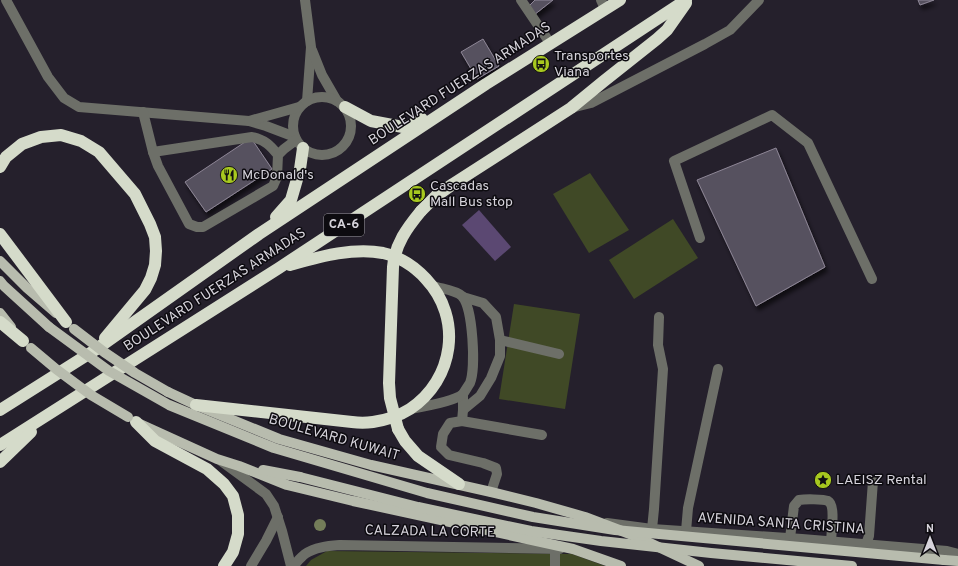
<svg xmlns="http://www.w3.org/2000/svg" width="958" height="566" viewBox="0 0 958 566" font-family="Overpass,sans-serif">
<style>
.green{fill:#404926}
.water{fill:#5b4872}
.building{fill:#57515f;stroke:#8e8797;filter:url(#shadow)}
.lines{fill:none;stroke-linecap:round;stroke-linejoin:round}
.minor{stroke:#6d6f68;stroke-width:10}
.major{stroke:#b8bcae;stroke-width:10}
.highway{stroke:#d5dbca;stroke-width:12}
.major-bridge{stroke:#b8bcae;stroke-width:10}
.highway-bridge{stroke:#d5dbca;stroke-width:12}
.tree{fill:#747d59}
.labels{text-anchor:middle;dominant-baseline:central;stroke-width:3;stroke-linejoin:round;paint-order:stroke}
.shield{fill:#0d0b10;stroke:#9a979e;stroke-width:1}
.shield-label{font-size:13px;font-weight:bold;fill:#d6d3db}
.poi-label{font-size:14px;fill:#d6d3db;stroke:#0d0b10;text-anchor:start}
.street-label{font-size:14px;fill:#d6d3db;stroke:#0d0b10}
</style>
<defs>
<filter id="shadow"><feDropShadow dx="2.5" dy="4.5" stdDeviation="2" flood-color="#0009"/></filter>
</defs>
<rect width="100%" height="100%" fill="#25202c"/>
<g class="green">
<polygon points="590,173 629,230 589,253 553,194"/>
<polygon points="673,219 698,258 634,299 609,260"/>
<polygon points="514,304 580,314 565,409 499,399"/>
<polygon points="327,551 572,554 605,566 306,566 311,560"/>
</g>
<polygon class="water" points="479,210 511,247 495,261 462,225"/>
<g class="building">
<polygon points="535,0 553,0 534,15 528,7"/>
<polygon points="918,0 934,0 920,5"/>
<polygon points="483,39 499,66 477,79 461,52"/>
<polygon points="251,138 272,169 206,212 185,182"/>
<polygon points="776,148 825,267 756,306 697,180"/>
</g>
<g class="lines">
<g class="minor">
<polyline points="6,0 48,77 64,98 79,107 249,121 266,126 295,137"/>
<polyline points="305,0 311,47 307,101"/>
<polyline points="521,0 550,43"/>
<polyline points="601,0 605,9"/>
<polyline points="312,50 322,75 337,101"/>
<circle cx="322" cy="126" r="29"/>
<polyline points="571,108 591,103 705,44 730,30 759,0"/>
<polyline points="143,112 153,152"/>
<polyline points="249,121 299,107"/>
<path d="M278 155C270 145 265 140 252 137L153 152 158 166 189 224 197 227H203L273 186 277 177 278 155 284 149 296 140"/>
<polyline points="700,238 674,161 772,115 808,143 872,279"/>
<polyline points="463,297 483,303 496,317 500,340 500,356 491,378 480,396 463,410"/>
<polyline points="500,340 559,354"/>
<polyline points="463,394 463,410 462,421 450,423 443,434 441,447 449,455 483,463 496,468 497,474 491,492"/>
<path d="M410 409C422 407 455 401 463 394 465 391 468 386 470 383 476 368 473 308 462 296 455 290 442 289 433 286"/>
<polyline points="462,421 542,435"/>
<polyline points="221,461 266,494 274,506 282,531 291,566"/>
<polyline points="607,523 652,529 802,539 947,551 958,554"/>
<polyline points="652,529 654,509 663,369 658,345 659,317"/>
<polyline points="686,531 688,508 718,369"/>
<path d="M790 538 794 506 799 500C805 499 823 499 828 501 836 505 831 534 831 542"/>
<polyline points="866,544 869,536 873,481"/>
<polyline points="251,566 266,541 278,517"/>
<path d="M293 566C297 562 301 557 305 554 315 547 328 546 340 545L560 549"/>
<polyline points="555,566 555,549"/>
</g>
<g class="major">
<polyline points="0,261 27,288 56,313"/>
<polyline points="0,281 4,286 49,327"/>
<polyline points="0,313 11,327"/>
<polyline points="168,392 196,405 279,439 371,465 491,492 536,503 585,517 635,536 699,566"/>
<polyline points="140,424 217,459 239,466 287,485 353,501 573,549 621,566"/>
<polyline points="263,470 300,477"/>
<polyline points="944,560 958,561"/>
</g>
<g class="highway">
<polyline points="345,107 371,121 403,127 411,125 422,119"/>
<polyline points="0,167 6,157 22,144 41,137 61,135 81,141 99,152 135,194 150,224 155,237 156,251 155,265 151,278 145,290 105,338"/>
<polyline points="421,211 436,196 453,184 571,108 604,81 657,39 667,30 686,3"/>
<polyline points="276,217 291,200 300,169 303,148"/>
<polyline points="0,234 66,322"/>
<polyline points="0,322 23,341"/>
<path d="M196 405 352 422C359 423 366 423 373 422 386 420 399 416 410 409 454 380 463 318 426 279 415 267 400 257 383 253 353 247 319 257 290 265"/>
<polyline points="0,410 95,350 259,234 486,84 620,0"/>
<polyline points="136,422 155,441 207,469 224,484 233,496 238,515 238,534 233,552 224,566"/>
<polyline points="398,429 405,441 418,456 459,484"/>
<polyline points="0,445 279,268 686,0"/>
<polyline points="0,462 31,432"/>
</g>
<g class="major-bridge">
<polyline points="49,327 109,371 169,405 274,448 427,493 533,517 615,530 944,560"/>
<polyline points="74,329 104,352 135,373 168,392"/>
<polyline points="31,348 56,369 91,395 128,417"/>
<polyline points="300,477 418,507 531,531 601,541 711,553 852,566"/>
</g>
<path class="highway-bridge" d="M398 429 390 398 389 383 393 267C395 244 407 228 421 211"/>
</g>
<circle class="tree" cx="320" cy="525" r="6"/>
<defs>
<symbol id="bus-disc" viewBox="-11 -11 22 22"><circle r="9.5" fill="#a7c81f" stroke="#0d0b10"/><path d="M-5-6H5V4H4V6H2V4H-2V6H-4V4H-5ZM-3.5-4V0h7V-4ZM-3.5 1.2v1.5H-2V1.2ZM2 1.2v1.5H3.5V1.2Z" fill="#111"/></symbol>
<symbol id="restaurant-disc" viewBox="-11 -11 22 22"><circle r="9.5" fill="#a7c81f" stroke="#0d0b10"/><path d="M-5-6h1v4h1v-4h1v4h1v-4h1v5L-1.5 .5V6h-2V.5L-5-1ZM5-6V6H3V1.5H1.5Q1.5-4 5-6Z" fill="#111"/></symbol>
<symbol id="sight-disc" viewBox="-11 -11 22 22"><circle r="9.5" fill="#a7c81f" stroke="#0d0b10"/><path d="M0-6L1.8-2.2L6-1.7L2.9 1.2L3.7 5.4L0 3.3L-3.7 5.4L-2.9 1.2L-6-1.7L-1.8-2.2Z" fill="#111"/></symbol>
</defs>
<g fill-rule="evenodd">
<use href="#bus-disc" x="531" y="54" width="20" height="20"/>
<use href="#restaurant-disc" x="219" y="165" width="20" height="20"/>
<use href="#bus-disc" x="407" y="184" width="20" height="20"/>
<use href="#sight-disc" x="813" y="470" width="20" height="20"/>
</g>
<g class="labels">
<rect class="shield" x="324" y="214" width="40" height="22" rx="3"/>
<g class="shield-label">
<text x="344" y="225">CA-6</text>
</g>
<g class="poi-label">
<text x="554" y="56">Transportes<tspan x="554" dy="16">Viana</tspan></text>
<text x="242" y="175">McDonald's</text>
<text x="430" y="186">Cascadas<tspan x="430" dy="16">Mall Bus stop</tspan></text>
<text x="836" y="480">LAEISZ Rental</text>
</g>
<g class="street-label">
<text transform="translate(460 84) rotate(-33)">BOULEVARD FUERZAS ARMADAS</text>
<text transform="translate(215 290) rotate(-33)">BOULEVARD FUERZAS ARMADAS</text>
<text transform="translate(334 438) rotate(16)">BOULEVARD KUWAIT</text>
<text transform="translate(781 524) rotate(4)">AVENIDA SANTA CRISTINA</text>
<text transform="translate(430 532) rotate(1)">CALZADA LA CORTE</text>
</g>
</g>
<g transform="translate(930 538)" stroke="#0d0b10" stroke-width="3" paint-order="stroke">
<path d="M0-3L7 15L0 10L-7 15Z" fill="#d6d3db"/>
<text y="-6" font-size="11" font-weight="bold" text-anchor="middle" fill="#d6d3db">N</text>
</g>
</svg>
